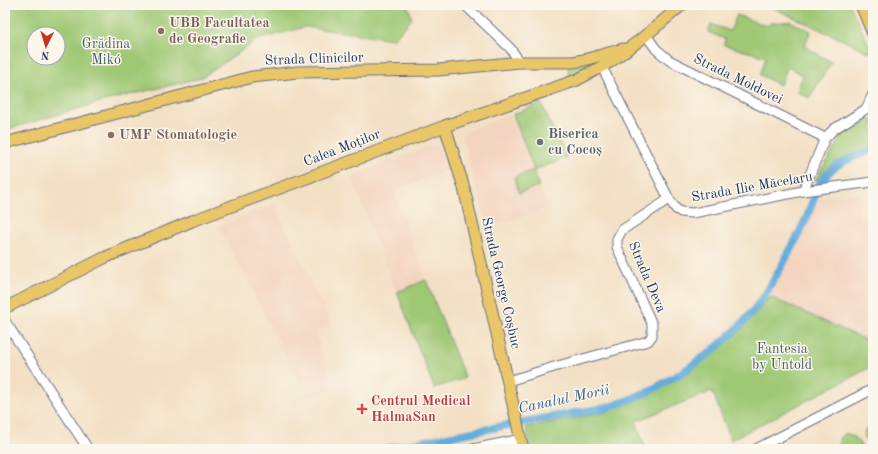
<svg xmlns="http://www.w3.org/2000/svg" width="878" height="454" viewBox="0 0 878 454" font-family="'Old Standard TT',serif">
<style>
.built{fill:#f3d4bf}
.green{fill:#9fc874;stroke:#5d7c69;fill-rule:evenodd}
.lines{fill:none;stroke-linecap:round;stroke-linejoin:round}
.canal{stroke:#63acdb;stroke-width:8}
.minor-casing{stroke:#676d82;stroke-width:11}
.major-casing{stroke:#676d82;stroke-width:13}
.minor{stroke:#fff;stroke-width:9}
.major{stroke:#e9c769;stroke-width:11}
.education-dot{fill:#8d6e63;stroke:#fbf7ec;stroke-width:1.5}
.worship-dot{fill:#6b7280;stroke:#fbf7ec;stroke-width:1.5}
.health-dot{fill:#e0444e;stroke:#fbf7ec;stroke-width:1.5}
.labels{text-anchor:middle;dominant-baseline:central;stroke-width:3;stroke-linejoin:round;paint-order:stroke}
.education-label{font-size:14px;font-weight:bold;fill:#785e54;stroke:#fbf7ec;text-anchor:start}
.park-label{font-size:14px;fill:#435d65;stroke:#fbf7ec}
.street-label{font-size:14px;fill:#1b2f5e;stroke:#fbf7ec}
.worship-label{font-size:14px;font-weight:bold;fill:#5b616d;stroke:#fbf7ec;text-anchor:start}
.health-label{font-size:14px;font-weight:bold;fill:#be3a42;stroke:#fbf7ec;text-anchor:start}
.water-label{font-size:15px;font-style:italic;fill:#345b8a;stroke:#fbf7ec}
</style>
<rect width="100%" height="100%" fill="#fbf7ec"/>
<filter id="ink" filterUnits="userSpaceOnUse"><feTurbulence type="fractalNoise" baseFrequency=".025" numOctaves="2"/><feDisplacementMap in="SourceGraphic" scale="8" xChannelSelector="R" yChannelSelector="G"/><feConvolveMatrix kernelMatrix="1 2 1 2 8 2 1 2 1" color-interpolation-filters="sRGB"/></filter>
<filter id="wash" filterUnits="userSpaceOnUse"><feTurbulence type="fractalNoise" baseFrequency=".012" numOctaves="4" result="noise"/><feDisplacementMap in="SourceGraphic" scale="16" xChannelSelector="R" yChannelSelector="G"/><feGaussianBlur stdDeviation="0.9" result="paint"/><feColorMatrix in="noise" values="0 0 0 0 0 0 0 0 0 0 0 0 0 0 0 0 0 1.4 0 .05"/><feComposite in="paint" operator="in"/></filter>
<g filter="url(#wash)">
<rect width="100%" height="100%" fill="#f3e0c4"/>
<g class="built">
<polygon points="513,114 547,208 487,228 462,133"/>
<polygon points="438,143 448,170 394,191 426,280 465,378 434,388 351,176"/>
<polygon points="858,193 860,221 873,220 873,343 770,297 821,197"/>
<polygon points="274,204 332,325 315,332 334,390 307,397 219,226"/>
</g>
<g class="green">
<path d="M5 5H408L412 19 393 39 305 27 257 40 201 78 104 101 5 130ZM34 34H58V58H34Z"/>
<polygon points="773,5 785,5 791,8 792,5 850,5 873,54 771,7"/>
<polygon points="737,15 767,26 770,23 790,21 811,31 804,46 832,62 809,98 797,92 803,75 788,67 780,85 760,75 766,57 724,45 725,39 708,32 711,24 730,31"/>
<polygon points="607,58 576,75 569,77 568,67"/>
<polygon points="541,103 567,158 534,170 539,186 519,193 514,177 534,170 513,114"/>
<path d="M873 119V146C856 154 830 161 822 180H815L840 140 835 134 857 123 856 121Z"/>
<polygon points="426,280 465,378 434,388 397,292"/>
<polygon points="770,297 873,343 873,366 731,440 712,391 636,421 646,449 531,449 526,427 603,413 655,392 680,377 717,351 736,335"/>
<polygon points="873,425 873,446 865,438 865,430"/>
<polygon points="846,433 854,437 861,445 861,449 842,449 838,444 840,437"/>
</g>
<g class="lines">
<path class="canal" d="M385 449 529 421 605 408C666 391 743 338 773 281 785 261 797 238 807 217 813 202 817 185 828 173 839 161 859 156 873 149"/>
</g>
</g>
<g filter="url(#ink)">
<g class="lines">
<defs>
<g id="minor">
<polyline points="465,5 510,48 520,62"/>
<polyline points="646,35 656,49 669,60 825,138"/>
<polyline points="602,67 669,199 676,209 681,212 693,213 803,191 873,182"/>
<polyline points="803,191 825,138 834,129 866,109 873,94"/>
<polyline points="5,321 88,449"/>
<polyline points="508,381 554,367 648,341 652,336 652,324 617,247 617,239 622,230 669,199"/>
<polyline points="473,449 521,439"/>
<polyline points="756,449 873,389"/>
</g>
<g id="major">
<polyline points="861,5 873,34"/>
<polyline points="445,126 464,188 523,449"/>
<polyline points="5,143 252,77 298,72 438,70 520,62 573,62 584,60 623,49"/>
<polyline points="5,308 106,257 192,221 445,126 577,80 610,62 640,40 682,5"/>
</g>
</defs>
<use href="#minor" class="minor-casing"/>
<use href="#major" class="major-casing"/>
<use href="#minor" class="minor"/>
<use href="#major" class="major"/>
</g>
</g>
<g class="education-dot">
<circle cx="161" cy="31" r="4"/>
<circle cx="111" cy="135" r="4"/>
</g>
<circle class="worship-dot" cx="540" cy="142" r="4"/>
<path class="health-dot" d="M360 403h4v4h4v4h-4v4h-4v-4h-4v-4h4z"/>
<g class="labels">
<g class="education-label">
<text x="169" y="23">UBB Facultatea<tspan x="169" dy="16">de Geografie</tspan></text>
<text x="119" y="135">UMF Stomatologie</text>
</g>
<g class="park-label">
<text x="106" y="44">Grădina<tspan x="106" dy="16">Mikó</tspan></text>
<text x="782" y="349">Fantesia<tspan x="782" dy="16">by Untold</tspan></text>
</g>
<g class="street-label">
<text transform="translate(314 59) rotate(-2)">Strada Clinicilor</text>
<text transform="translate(738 79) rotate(26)">Strada Moldovei</text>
<text transform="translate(342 148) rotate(-21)">Calea Moților</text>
<text transform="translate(752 187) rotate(-10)">Strada Ilie Măcelaru</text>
<text transform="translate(647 277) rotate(67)">Strada Deva</text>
<text transform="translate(501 283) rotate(77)">Strada George Coșbuc</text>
</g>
<g class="worship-label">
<text x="548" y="134">Biserica<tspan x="548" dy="16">cu Cocoș</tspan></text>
</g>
<g class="health-label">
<text x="371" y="401">Centrul Medical<tspan x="371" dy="16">HalmaSan</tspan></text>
</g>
<g class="water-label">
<text transform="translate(564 400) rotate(-12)">Canalul Morii</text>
</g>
</g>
<rect width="878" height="454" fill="none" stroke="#fbf7ec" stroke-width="20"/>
<g transform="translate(46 46) rotate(185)"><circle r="19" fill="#fbf7ec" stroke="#a1a7b3"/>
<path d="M0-3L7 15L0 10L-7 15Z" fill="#c8321e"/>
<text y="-6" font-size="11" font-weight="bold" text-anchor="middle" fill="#1b2f5e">N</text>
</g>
</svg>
